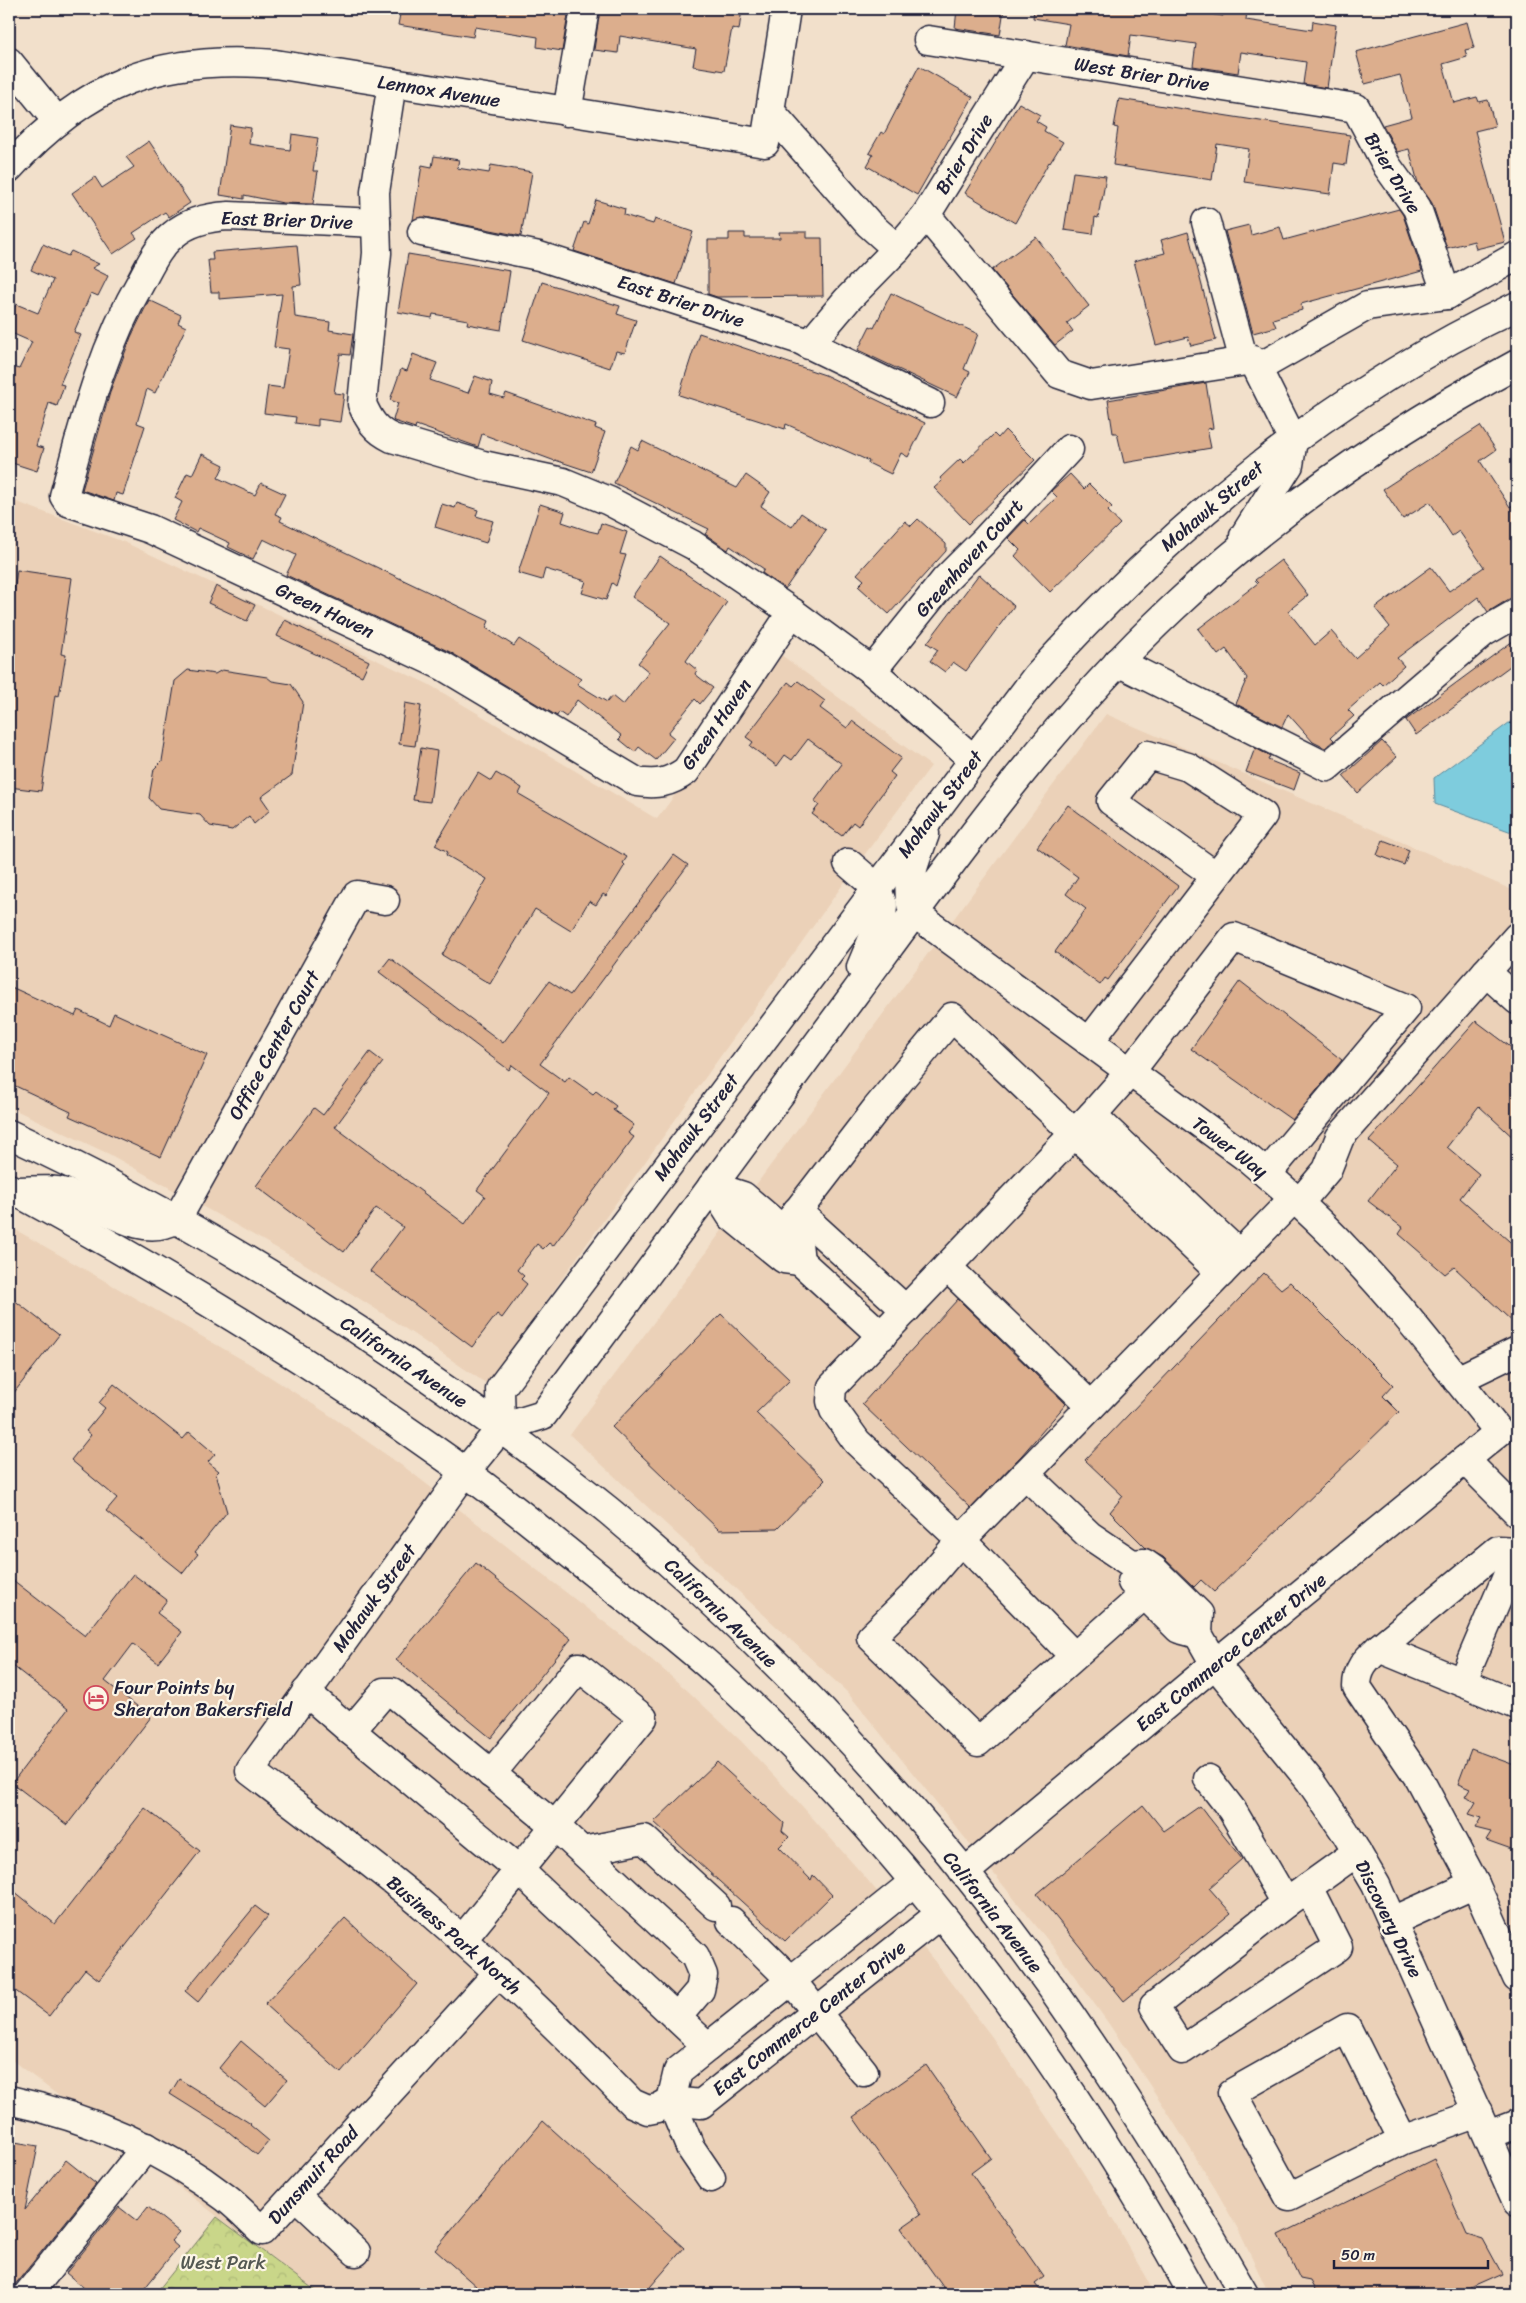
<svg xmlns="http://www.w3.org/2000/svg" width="1526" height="2303" viewBox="0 0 1526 2303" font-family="Sriracha,sans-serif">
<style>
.built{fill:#ebd1b8}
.park{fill:url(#park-crowns);stroke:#767c62}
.water{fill:#7eccdd;stroke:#59889c}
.building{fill:#dcae8d;stroke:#22223b}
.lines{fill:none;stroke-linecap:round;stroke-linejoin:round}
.minor-casing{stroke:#22223b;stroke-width:31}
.major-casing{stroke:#22223b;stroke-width:31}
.minor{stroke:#fcf5e5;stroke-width:28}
.major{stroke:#fcf5e5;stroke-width:28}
.labels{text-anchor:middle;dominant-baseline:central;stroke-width:4.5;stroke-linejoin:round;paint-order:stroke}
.street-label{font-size:19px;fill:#22223b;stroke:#fcf5e5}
.poi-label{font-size:19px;fill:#22223b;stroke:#fcf5e5;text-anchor:start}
.park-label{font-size:19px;fill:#545852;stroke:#fcf5e5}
</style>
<defs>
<pattern id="park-crowns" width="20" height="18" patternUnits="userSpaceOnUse" patternTransform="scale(1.25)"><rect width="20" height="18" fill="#c9d689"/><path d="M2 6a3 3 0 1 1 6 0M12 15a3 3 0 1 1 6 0" fill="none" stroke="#acb777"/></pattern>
</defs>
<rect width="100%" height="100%" fill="#f2e0cb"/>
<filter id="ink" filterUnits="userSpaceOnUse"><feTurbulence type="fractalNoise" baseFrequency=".02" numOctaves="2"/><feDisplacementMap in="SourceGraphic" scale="10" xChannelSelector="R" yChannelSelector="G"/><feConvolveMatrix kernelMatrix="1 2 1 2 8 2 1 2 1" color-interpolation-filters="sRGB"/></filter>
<g filter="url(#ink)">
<g class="built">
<polygon points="9,499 124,542 428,684 657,819 780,654 931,766 856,866 487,1384 385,1315 305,1264 109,1154 9,1107"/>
<polygon points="1106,714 1517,892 1517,2294 1269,2294 1239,2231 1216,2190 1161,2102 1109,2024 1054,1948 847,1692 570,1435"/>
<polygon points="9,1226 250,1364 325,1412 411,1472 639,1649 688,1691 741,1741 794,1797 865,1877 936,1963 992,2037 1068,2148 1116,2225 1155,2294 320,2294 9,2058"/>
</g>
<polygon class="park" points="217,2217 320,2294 155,2294"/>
<polygon class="water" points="1517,717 1517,834 1435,804 1434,778"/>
<g class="building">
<polygon points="401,9 569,9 562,51 537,47 538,37 475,27 473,37 398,25"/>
<polygon points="600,9 742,9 739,30 732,28 724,71 693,66 696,49 620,36 618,53 594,50"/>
<polygon points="957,9 1004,9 1000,35 955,28"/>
<polygon points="1034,9 1174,9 1223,16 1224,9 1247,9 1246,20 1312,30 1313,21 1336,25 1327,88 1303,84 1306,62 1241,52 1238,73 1193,66 1196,44 1131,35 1128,56 1065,45 1069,24 1033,18"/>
<polygon points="1467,22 1474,48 1465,50 1467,57 1443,64 1454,103 1477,97 1479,102 1488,100 1495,126 1475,131 1505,242 1476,249 1474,241 1447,248 1432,203 1418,183 1409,149 1397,152 1383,125 1412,117 1400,75 1365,84 1356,52"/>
<polygon points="919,66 973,97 917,195 867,166 873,155 869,153 881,132 884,134"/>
<polygon points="1119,99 1350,135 1346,165 1334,163 1330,194 1244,182 1249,149 1217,144 1212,180 1113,165 1118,128 1114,127"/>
<polygon points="1019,103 1040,115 1036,121 1046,127 1044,131 1063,142 1050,163 1049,162 1015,223 965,193"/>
<polygon points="230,125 251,128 249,144 290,150 292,134 318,138 313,171 318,171 313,204 283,203 244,195 244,199 220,195"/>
<polygon points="149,141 190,203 169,217 165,212 133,233 137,238 113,254 72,193 95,177 102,188 134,167 126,157"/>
<polygon points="434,156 459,160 457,168 489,173 491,165 532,172 521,236 425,217 413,220 422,165 432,167"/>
<polygon points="1073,172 1106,176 1102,200 1101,200 1098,218 1095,217 1093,234 1064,230"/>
<polygon points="596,200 625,209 624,215 653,224 655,219 693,232 676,284 574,251 584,222 588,224"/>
<polygon points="1399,209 1403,215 1422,271 1301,304 1302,310 1273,319 1276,327 1253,333 1225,231 1249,225 1251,235 1280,227 1284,240"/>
<polygon points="779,232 807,232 807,238 822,238 823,296 717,297 708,294 708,240 729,240 729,233 745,233 745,238 780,238"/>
<polygon points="1188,232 1216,340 1191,346 1188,337 1156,345 1134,261 1165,253 1161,240"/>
<polygon points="1036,237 1089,306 1067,323 1073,331 1055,345 992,270"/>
<polygon points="43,244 68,256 71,251 99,264 92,268 108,276 98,296 91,293 74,332 81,335 60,384 64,385 57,406 49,403 36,446 44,448 37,471 9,462 9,366 19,369 32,342 9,332 9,320 16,304 38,313 53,280 31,270"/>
<polygon points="297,245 301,285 293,286 295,317 330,322 329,330 353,334 350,355 340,354 334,393 344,394 340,422 318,419 318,426 295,423 296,417 264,413 268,386 283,388 289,349 274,347 282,294 219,299 219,292 211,292 208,260 213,260 212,252"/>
<polygon points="408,254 510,271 501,330 467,324 468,320 433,314 432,318 398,312"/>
<polygon points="542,282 620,306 617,314 636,320 625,353 616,351 610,368 523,340"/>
<polygon points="891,293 978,334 964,369 970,372 957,397 858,350 870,326 874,328"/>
<polygon points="149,300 181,315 178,323 186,327 155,393 147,389 137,423 145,426 123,495 116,493 114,501 82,490 111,389 131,337"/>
<polygon points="699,333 825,375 925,423 908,457 901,453 891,474 868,463 869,461 786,424 785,429 679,395"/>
<polygon points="413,354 437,363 430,380 468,393 475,376 492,382 490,394 504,398 506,393 596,425 595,428 605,432 591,472 555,460 555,461 482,434 478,447 416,425 415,428 394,421 393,420 398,403 390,400 401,369 407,371"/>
<polygon points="1206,383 1213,428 1207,429 1211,448 1124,463 1117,433 1113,433 1108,400"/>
<polygon points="1480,426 1496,450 1480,461 1510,507 1517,502 1517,597 1509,599 1488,612 1478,597 1397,658 1404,666 1383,685 1380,682 1348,710 1354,716 1331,737 1334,740 1325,748 1313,742 1288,714 1282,727 1236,704 1247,678 1226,649 1218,655 1198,629 1258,583 1255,580 1281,560 1308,595 1288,611 1315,645 1331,631 1355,658 1390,627 1375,608 1431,567 1449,591 1484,567 1459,531 1452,536 1430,502 1403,519 1383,489"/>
<polygon points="1005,430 1035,460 969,524 934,488 942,481 940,478 960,459 964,463 994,434 998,438"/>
<polygon points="642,441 737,488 746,475 770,492 761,506 774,515 792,527 801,513 826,530 785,589 762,573 764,569 730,546 728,550 705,534 709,529 614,483 631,446 638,450"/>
<polygon points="202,454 224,465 218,478 255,495 261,483 285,494 275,514 282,517 280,521 489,621 486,628 514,646 519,639 581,679 577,684 607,702 612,696 623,705 649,672 638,663 670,623 632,597 660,556 727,602 686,661 697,670 695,674 713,688 700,704 695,699 668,733 674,738 656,760 639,747 635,752 619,739 622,736 577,700 566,717 559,712 557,716 450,652 286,575 296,555 263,539 253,559 228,547 230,543 198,528 196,532 173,520 182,502 175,498 187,473 192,475"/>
<polygon points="1070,474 1084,489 1089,484 1112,507 1108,511 1120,524 1050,592 1015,556 1020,550 1008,538 1025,520 1029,524 1057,497 1051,491"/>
<polygon points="457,503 478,510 476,516 493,521 486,543 435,527 442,504 455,508"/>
<polygon points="540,504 565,512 562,522 589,531 598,533 601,523 627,532 620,554 626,555 616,586 612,583 606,600 582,593 586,581 545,569 542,580 518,573"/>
<polygon points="918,519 946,544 946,551 889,614 858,586 864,580 857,574 905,521 911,526"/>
<polygon points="17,570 72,578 61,654 66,655 59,696 55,695 41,791 9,787 9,627"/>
<polygon points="979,574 1014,606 966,671 953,662 945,672 930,661 938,650 927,643"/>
<polygon points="216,586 255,605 247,621 208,603"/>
<polygon points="285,620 369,661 362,676 277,636"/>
<polygon points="1517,638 1517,661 1416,735 1406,720"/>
<polygon points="188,670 215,674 222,670 267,677 272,681 291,684 303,702 292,775 261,797 270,810 254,824 249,816 232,830 210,826 200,815 159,809 149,798 154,769 162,761 175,681"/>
<polygon points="798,681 825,701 820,708 847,728 852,721 901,758 890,772 895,776 858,826 853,822 842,836 812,814 819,805 814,802 842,764 808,739 792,760 785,755 777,766 750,746 753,742 746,737 788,682 793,686"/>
<polygon points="405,703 421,706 415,746 399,744"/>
<polygon points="1382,741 1397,757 1358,793 1343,776"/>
<polygon points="421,748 437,751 430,802 413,800"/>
<polygon points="1255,748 1270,756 1268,760 1300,773 1294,790 1246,772"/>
<polygon points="478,773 491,781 496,773 522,788 519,794 627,857 623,863 625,865 606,896 603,894 596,905 589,901 571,931 535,909 490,984 442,955 487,879 446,855 448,852 435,845"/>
<polygon points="1068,805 1178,886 1108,980 1105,978 1100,985 1055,952 1086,909 1066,894 1078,877 1037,847"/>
<polygon points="1383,840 1409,850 1404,865 1377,855"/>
<polygon points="674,855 688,865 540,1064 565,1082 569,1077 593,1094 596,1091 616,1106 613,1110 634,1125 628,1133 634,1137 553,1246 549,1243 543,1249 537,1244 517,1270 524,1276 521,1279 527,1284 502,1318 497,1314 472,1347 370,1271 403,1227 376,1208 344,1252 256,1186 314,1108 323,1115 370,1052 383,1062 335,1127 465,1224 485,1196 477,1190 549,1093 512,1065 509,1070 379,972 390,958 503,1043 549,981 570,995"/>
<polygon points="1240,981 1342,1060 1292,1120 1191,1049"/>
<polygon points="9,986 75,1016 78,1010 109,1025 114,1013 207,1055 161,1157 69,1116 71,1112 9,1083"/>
<polygon points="1476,1021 1516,1051 1517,1141 1479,1106 1447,1147 1479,1174 1460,1198 1517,1248 1517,1326 1454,1267 1445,1274 1399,1234 1403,1228 1368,1201 1397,1164 1369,1141"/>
<polygon points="1264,1273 1281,1289 1290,1282 1393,1385 1383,1396 1399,1412 1214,1592 1201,1580 1194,1587 1163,1557 1146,1548 1110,1512 1123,1496 1085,1460"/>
<polygon points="9,1296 59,1335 9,1399"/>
<polygon points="958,1299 1066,1404 1022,1455 971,1508 862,1404"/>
<polygon points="721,1314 790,1380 756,1413 825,1480 777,1529 719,1530 612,1427"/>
<polygon points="114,1384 183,1439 189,1432 215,1454 208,1462 219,1471 216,1474 227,1512 195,1552 198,1554 183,1573 106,1511 117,1498 71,1460 91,1435 86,1431 105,1408 99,1403"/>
<polygon points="476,1563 571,1639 491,1738 396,1660"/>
<polygon points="133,1574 167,1600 157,1613 182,1632 158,1663 133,1644 105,1681 151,1717 67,1825 12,1783 68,1709 9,1663 9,1577 85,1636"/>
<polygon points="1471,1749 1517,1766 1517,1851 1486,1840 1491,1832 1475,1828 1481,1818 1469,1814 1476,1802 1465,1797 1470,1789 1458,1784"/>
<polygon points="717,1762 784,1823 782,1831 789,1837 779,1847 811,1880 813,1875 832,1895 785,1941 654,1822"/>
<polygon points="1143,1805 1164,1831 1200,1806 1242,1859 1209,1888 1231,1913 1124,2001 1037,1894"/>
<polygon points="145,1808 200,1851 99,1980 85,1969 49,2016 9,1986 9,1887 55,1924"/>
<polygon points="255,1906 268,1916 198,2002 185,1991"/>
<polygon points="345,1918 417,1984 341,2073 265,2004"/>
<polygon points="241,2041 287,2080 265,2106 219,2068"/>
<polygon points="926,2065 991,2158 971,2173 1044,2277 1035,2284 1043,2294 948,2294 901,2228 921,2214 853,2117"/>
<polygon points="179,2079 251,2124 250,2125 269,2141 257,2155 224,2128 170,2094"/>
<polygon points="543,2121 684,2248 644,2294 485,2294 435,2250"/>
<polygon points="9,2141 38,2146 25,2210 66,2160 96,2184 9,2292"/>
<polygon points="1434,2159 1467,2234 1483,2239 1502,2274 1457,2294 1317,2294 1310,2281 1300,2279 1279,2235"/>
<polygon points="119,2207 137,2221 148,2207 179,2232 171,2241 178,2247 140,2294 77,2294 83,2287 66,2273"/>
</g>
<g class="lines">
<defs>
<g id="minor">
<polyline points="928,40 1356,108 1387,166 1417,208 1447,295"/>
<polyline points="9,62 57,121"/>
<path d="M392 83 375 192 377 253 362 404C369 420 375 430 392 438L483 465 563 482 609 501 693 545 792 612 872 671 974 760"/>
<polyline points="770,111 869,224 897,249 847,300 809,345"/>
<polyline points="567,112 585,9"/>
<path d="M9 168C87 82 160 54 275 64L765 143 786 9"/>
<polyline points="926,215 1059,374 1091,385 1253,360 1293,440"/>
<polyline points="1206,222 1244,361"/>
<path d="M376 223 229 216C209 217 189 221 173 235 159 246 151 263 143 278 102 349 85 418 64 496L68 502 150 529 443 666 637 782C657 785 669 783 686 771L792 612"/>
<polyline points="422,232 539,256 800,340 930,403"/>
<polyline points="897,249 926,215 1026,55"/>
<polyline points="1258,368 1367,306 1447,295 1517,256"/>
<polyline points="1118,662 1327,767 1484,632 1517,613"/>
<polyline points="872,671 945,580 984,541 1069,449"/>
<polyline points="848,863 876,887"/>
<path d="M914 913 1250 1160C1283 1188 1315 1216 1345 1248 1401 1305 1449 1370 1499 1432L1215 1664 964 1873"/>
<polyline points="1486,972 1517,1000"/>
<polyline points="1089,1042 1263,815 1188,767 1148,755 1111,801 1216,876"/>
<polyline points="1092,1115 1239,1254"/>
<polyline points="1267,1174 1406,1008 1234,937 1130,1072 1092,1115 832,1387 831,1401 834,1410 857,1442 961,1540 1294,1198"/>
<polygon points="712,1186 743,1196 798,1243 800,1261 784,1259 731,1216"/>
<polyline points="1300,1202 1327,1170 1340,1137 1517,937"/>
<polyline points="797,1211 906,1310"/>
<polyline points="177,1219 357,895 385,900"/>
<polyline points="783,1230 876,1109 952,1017 1221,1273"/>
<polyline points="800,1261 882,1336"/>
<polyline points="947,1267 1091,1406"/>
<polyline points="1457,1380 1517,1351"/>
<polyline points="1465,1460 1517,1512"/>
<path d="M465 1472 250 1771C309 1816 369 1860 426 1908 498 1970 566 2035 632 2103L648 2110 658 2108 671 2101 701 2104 940 1914"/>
<polyline points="1025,1474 1089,1535 1132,1564 1144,1563 1154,1570 1199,1614 1198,1634 1215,1664 1310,1781 1345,1832 1376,1885 1517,2202"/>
<polyline points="1132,1582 1179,1629 1198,1634"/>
<polyline points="1379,1648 1498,1550 1517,1551"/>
<polyline points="1074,1656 961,1540 913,1596 871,1637 978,1742 1144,1595"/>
<polyline points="1462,1682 1517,1553"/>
<polyline points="306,1692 351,1731 384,1692 392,1692 555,1826 695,1956 703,1975 700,1990 677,2017"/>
<polyline points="351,1731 519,1870 708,2047"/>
<polyline points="1208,1779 1232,1810 1286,1903 1357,1852"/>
<polyline points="583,1851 644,1839 716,1906"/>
<polyline points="1475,1884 1517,1978"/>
<polyline points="1286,1903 1154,2006 1182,2050 1338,1947 1308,1887"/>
<polyline points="731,1921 791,1980 864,2072"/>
<path d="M1393 1921 1475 1884 1418 1777 1357 1687C1357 1668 1366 1660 1379 1648L1517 1705"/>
<polyline points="462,1940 643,1718 579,1667 491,1774"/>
<path d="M9 2100C88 2117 161 2148 226 2198 239 2208 250 2220 262 2231L499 1972"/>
<polyline points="671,2101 678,2071 914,1882"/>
<polyline points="671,2101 690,2147 711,2178"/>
<polyline points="1488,2135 1517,2124"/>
<polyline points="1403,2140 1289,2197 1232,2093 1347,2028 1403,2140 1478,2113"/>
<polyline points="295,2195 356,2252"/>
<polyline points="28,2294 146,2147"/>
</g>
<g id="major">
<polyline points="1244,536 1289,465 1293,440"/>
<path d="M914 913C902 887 916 860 925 834"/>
<polyline points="861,967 882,917 883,905 876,887"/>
<path d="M9 1134C164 1206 310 1294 449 1392 503 1430 557 1469 609 1511 726 1608 835 1719 934 1835 1054 1977 1152 2134 1244 2294"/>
<path d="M9 1188C154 1267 297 1352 432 1448 488 1487 542 1531 595 1574 640 1610 687 1644 729 1684 916 1860 1070 2070 1193 2294"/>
<path d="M16 1191C33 1191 51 1188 66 1193 102 1204 139 1240 177 1219"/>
<path d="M501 1428 500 1389 1036 677C1174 524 1330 394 1517 306"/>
<path d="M465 1472 501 1428 543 1415C647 1274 751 1134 855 993 954 859 1052 721 1174 607 1277 510 1393 431 1517 364"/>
</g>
</defs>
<use href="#minor" class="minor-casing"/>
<use href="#major" class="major-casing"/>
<use href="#minor" class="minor"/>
<use href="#major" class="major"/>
</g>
</g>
<defs>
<symbol id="hotel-ring" viewBox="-11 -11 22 22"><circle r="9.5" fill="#fcf5e5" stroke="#d1495b" stroke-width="1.5"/><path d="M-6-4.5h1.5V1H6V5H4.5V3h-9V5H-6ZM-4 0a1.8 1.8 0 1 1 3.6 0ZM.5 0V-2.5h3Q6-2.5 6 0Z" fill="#d1495b"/></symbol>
</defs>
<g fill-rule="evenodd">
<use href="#hotel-ring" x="82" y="1684" width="28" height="28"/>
</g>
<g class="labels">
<g class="street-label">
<text transform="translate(1142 74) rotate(9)">West Brier Drive</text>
<text transform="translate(439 91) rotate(9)">Lennox Avenue</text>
<text transform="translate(964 154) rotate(-58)">Brier Drive</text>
<text transform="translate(1393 173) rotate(59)">Brier Drive</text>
<text transform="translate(287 220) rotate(2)">East Brier Drive</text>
<text transform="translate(681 301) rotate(18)">East Brier Drive</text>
<text transform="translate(1212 506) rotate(-40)">Mohawk Street</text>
<text transform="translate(969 558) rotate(-48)">Greenhaven Court</text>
<text transform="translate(325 610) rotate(25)">Green Haven</text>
<text transform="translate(716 724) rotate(-55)">Green Haven</text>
<text transform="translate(940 804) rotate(-53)">Mohawk Street</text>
<text transform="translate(274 1045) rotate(-61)">Office Center Court</text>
<text transform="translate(696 1127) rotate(-53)">Mohawk Street</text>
<text transform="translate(1230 1147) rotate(37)">Tower Way</text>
<text transform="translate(404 1362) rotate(34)">California Avenue</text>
<text transform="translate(374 1598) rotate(-54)">Mohawk Street</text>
<text transform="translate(721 1613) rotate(44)">California Avenue</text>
<text transform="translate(1231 1652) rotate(-39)">East Commerce Center Drive</text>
<text transform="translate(993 1912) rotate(52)">California Avenue</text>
<text transform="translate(1389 1919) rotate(64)">Discovery Drive</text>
<text transform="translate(454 1935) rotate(41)">Business Park North</text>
<text transform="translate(809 2018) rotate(-38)">East Commerce Center Drive</text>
<text transform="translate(313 2175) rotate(-48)">Dunsmuir Road</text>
</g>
<g class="poi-label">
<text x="114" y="1687">Four Points by<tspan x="114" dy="22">Sheraton Bakersfield</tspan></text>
</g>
<g class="park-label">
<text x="223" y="2262">West Park</text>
</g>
</g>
<rect width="1526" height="2303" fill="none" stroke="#fcf5e5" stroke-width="30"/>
<rect x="15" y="15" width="1496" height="2273" fill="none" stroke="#22223b" stroke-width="2" filter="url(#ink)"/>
<path d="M1334 2260v8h154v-8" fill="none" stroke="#22223b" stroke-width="2.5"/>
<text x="1341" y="2260" font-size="15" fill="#22223b" stroke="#fcf5e5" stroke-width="4" paint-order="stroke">50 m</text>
</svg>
